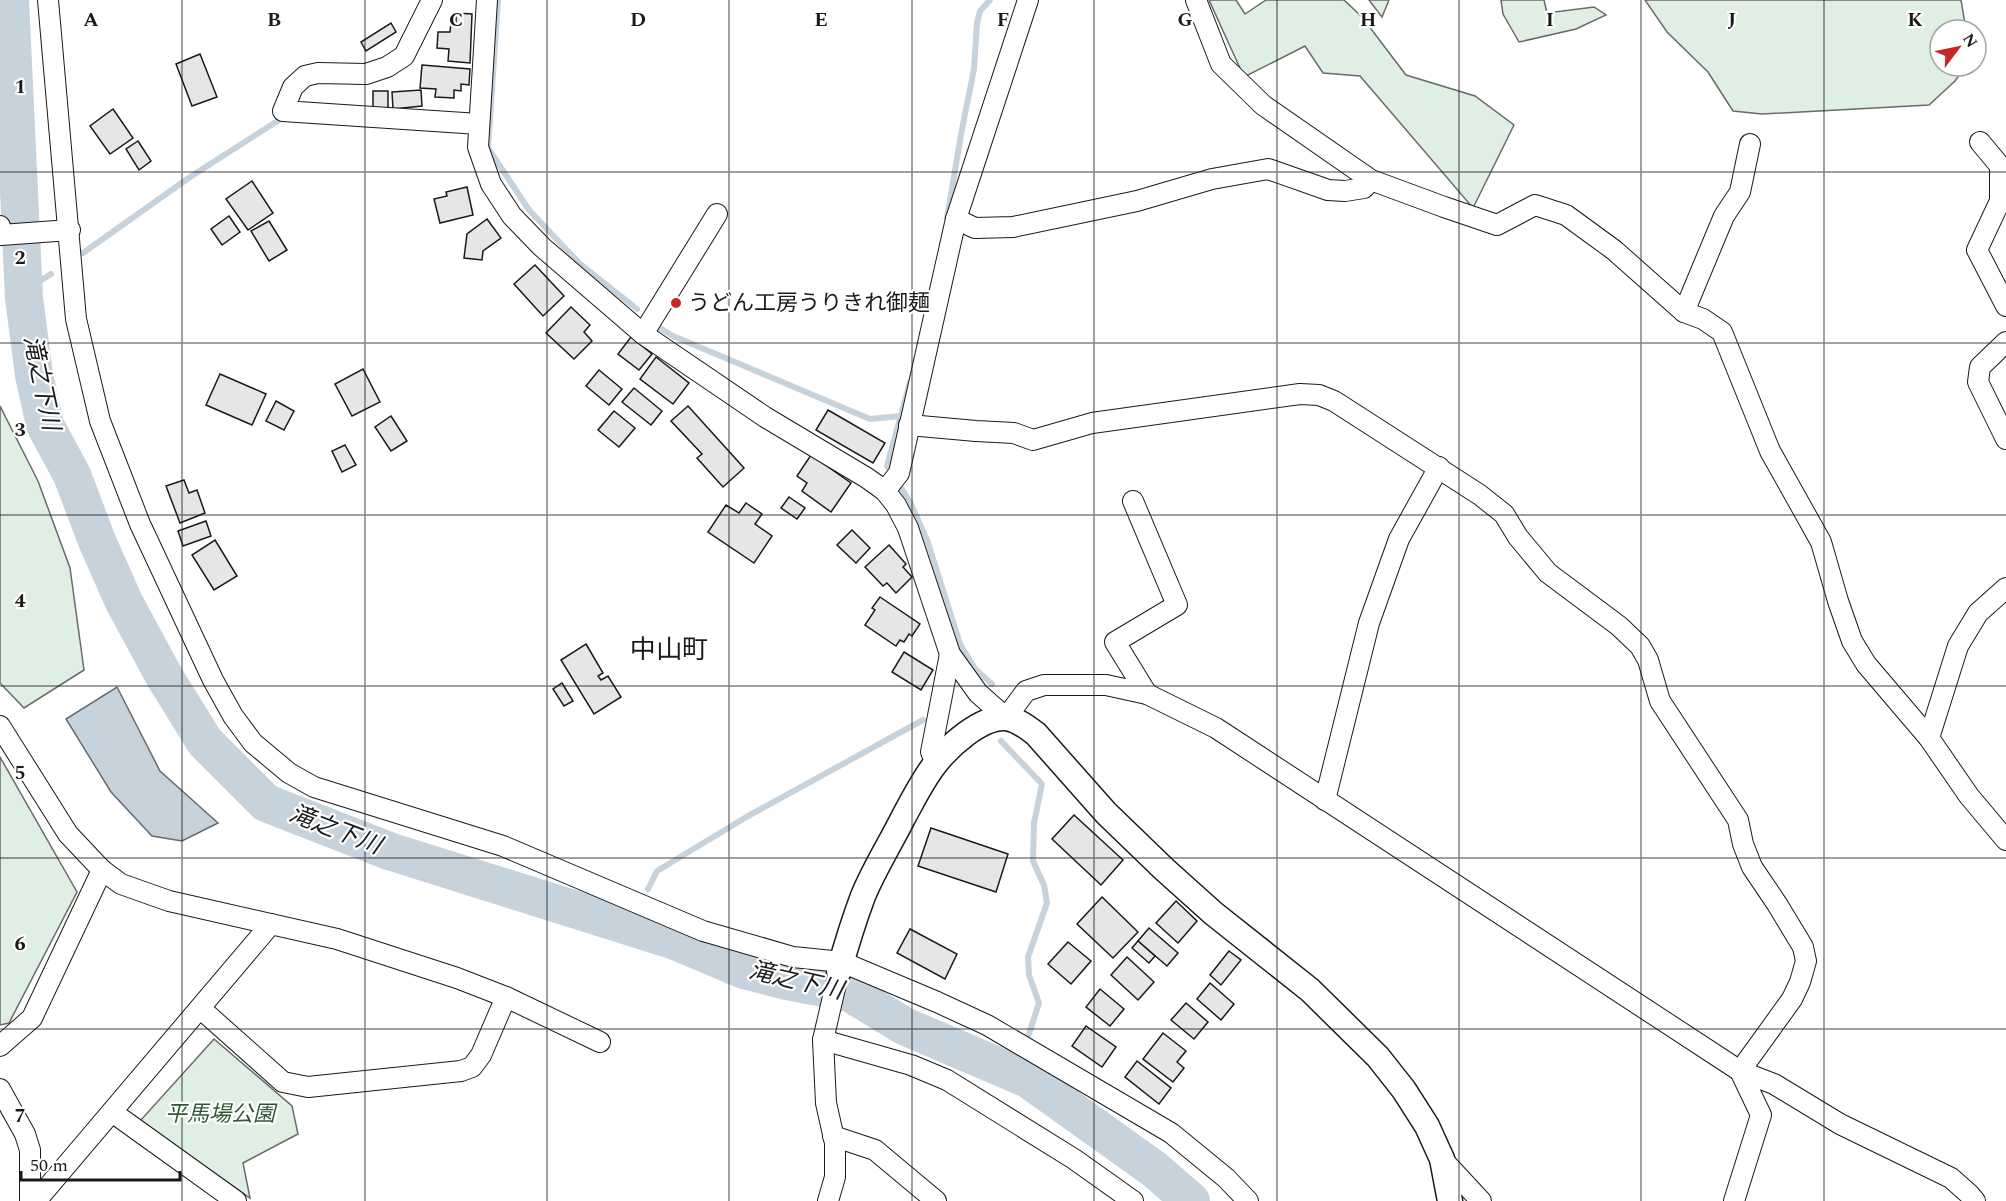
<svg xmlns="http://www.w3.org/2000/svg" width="2006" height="1201" viewBox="0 0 2006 1201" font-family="Spectral,'Noto Sans JP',serif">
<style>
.green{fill:#e0efe3;stroke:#6a6a6a;stroke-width:1.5}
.water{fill:#c6d2dc;stroke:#6a6a6a;stroke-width:1.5}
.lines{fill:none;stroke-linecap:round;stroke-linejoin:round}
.stream{stroke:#c6d2dc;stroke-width:6}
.river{stroke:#c6d2dc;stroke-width:38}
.building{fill:#e6e6e6;stroke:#1a1a1a;stroke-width:1.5}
.minor-casing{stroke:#1a1a1a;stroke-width:22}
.tertiary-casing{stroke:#1a1a1a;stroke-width:27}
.minor{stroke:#fff;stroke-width:20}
.tertiary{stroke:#fff;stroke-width:24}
.grid{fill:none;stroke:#1a1a1a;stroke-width:1.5;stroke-opacity:0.55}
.poi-dot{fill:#c62828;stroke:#fff;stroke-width:2}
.labels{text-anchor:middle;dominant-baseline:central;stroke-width:4.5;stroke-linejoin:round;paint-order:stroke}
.poi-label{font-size:22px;fill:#1a1a1a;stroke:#fff;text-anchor:start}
.park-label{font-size:22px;font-style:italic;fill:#2b5a34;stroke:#fff}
.water-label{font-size:24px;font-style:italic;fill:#1a1a1a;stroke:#fff}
.quarter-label{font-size:26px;fill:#1a1a1a;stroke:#fff}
.grid-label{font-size:20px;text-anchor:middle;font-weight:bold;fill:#1a1a1a;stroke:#fff;stroke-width:4.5;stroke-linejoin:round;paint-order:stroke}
</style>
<rect width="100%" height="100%" fill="#fff"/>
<g class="green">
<polygon points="1209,0 1236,0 1245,14 1266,0 1344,0 1362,17 1406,75 1475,96 1514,125 1473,208 1360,76 1323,73 1305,46 1244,77"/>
<polygon points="1369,0 1389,0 1382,17"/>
<polygon points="1501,0 1544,0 1547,13 1594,7 1606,15 1576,29 1519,42 1503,14"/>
<polygon points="1645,0 1961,0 1966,30 1940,30 1940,66 1966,66 1955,81 1929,105 1762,114 1733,111 1708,72 1667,32"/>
<polygon points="0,406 38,481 70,568 84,670 24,708 0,683"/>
<polygon points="0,757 77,892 9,1023 0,1025"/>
<polygon points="214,1039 292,1106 298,1134 243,1163 250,1198 140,1121"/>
</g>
<polygon class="water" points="117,687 160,771 218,823 182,841 152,836 111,792 66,719"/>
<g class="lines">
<g class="stream">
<polyline points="498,0 488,148 529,210 579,263 637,309"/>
<polyline points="947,218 962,129 974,69 977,23 980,11 990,0"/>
<polyline points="83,253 190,177 279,120"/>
<polyline points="24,291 51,274"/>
<polyline points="658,327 673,336 870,419 901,416"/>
<polyline points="910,382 887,466 910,502 927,540 960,644 975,669 992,684"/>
<polyline points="1001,741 1042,784 1034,823 1033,861 1044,885 1047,903 1028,957 1029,975 1039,1003 1016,1074"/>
<polyline points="648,889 657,871 748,816 923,720"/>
<polyline points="630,927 633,921"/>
</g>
<polyline class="river" points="10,0 24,298 34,375 45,425 72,475 97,541 124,602 164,676 205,742 266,803 389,851 675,941 744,970 787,981 850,993 904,1026 1028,1079 1154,1169 1191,1201"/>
</g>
<g class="building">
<polygon points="456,13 472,14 470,63 448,61 449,49 437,48 438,32 450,32 451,22 456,22"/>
<polygon points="391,23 396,32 366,51 361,42"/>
<polygon points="200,54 217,97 192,106 176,64"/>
<polygon points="422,65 470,69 469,85 461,84 461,91 454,90 454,98 435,97 436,89 420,88"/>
<polygon points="421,90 422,106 393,109 392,92"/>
<rect x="373" y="91" width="15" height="19"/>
<polygon points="113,109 133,138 110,154 90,126"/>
<polygon points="138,141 151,161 139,170 126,149"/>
<polygon points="252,181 273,213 248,230 226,199"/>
<polygon points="467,187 473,215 440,223 434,199 447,196 446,192"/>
<polygon points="229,216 240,232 222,245 211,229"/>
<polygon points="487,219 501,238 483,251 482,260 464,258 467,234"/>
<polygon points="269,221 287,250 269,261 251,231"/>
<polygon points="535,265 564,296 543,316 514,284"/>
<polygon points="571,307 590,325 584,332 592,341 574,359 546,333"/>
<polygon points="631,337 652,354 639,370 618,354"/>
<polygon points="656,357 689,383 673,404 640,379"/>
<polygon points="363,369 380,402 352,416 335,384"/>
<polygon points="599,370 622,389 609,405 586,386"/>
<polygon points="220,374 266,394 252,425 206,405"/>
<polygon points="634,388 662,411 651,425 622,402"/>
<polygon points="276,401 294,411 284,430 266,421"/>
<polygon points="688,406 744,468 723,487 697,458 702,454 671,421"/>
<polygon points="828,410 885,443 873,463 816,430"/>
<polygon points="614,411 635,428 619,447 598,430"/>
<polygon points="391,416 407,441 391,451 375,427"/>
<polygon points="345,445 356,465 342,472 332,451"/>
<polygon points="811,455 851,483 831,512 802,491 807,483 797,476"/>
<polygon points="184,480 189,493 197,490 205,513 180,523 166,486"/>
<polygon points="789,497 805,508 797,519 781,508"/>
<polygon points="746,503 762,514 755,524 772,536 754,563 708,532 726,505 739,513"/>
<polygon points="206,521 211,536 183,546 178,531"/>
<polygon points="852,530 870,548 856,563 837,545"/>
<polygon points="215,540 237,576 214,590 192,555"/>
<polygon points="889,545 906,564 903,567 912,577 896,593 887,583 883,586 865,567"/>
<polygon points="880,597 920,624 912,636 909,634 904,642 900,640 896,646 865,625 875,610 872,608"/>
<polygon points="586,644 603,673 598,676 601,680 608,676 621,697 594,714 561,660"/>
<polygon points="904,652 933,670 921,690 892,672"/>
<polygon points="562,683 573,701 564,706 553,689"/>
<polygon points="1074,815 1123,860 1101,885 1052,839"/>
<polygon points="931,828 1008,854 996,892 918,866"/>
<polygon points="1102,897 1138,932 1113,958 1077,924"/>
<polygon points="1176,901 1197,921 1178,943 1156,923"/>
<polygon points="1149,928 1178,953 1167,966 1138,941"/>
<polygon points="910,929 957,954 945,979 897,953"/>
<polygon points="1138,941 1155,956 1149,963 1132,948"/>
<polygon points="1068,942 1091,961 1071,984 1048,964"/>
<polygon points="1229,951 1241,960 1221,985 1210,975"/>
<polygon points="1127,957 1154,982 1138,1000 1111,975"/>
<polygon points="1210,983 1234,1004 1221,1020 1197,999"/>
<polygon points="1100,989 1124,1009 1110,1026 1086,1007"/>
<polygon points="1186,1003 1208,1022 1194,1039 1171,1020"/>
<polygon points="1086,1026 1116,1047 1102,1067 1072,1046"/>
<polygon points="1163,1033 1186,1051 1177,1062 1184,1068 1173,1082 1143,1059"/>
<polygon points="1137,1061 1171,1088 1159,1104 1125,1077"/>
</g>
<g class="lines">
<defs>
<g id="minor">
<polyline points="48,0 76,319 100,421 140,524 213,680 233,716 253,743 289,773 314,787 503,846 703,931 793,957 842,962 937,1002 987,1025 1171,1133 1226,1178 1248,1201"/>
<polyline points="432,0 404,56 387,67 366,74 318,73 305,76 293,87 283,111 479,124"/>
<polyline points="487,0 478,147 491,184 512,216 542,247 643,334 765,417 867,478 885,491 896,505 908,528 950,654 978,693 1006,718 1026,691 1044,685 1106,685 1147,694 1216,728 1740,1071 1774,1084 1840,1124 1951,1178 1969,1194 1975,1201"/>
<polyline points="1196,0 1221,64 1263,105 1371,180 1444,207 1497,225 1535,205 1566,215 1614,250 1684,312 1703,319 1722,332 1770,451 1821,542 1838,601 1852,641 1866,664 1929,738 1969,796 2006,840"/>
<polyline points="1980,142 2000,166 2000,201 1977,250 2006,306"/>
<polyline points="956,219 975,228 1013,227 1137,201 1212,179 1268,169 1328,190 1345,191 1364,188 1371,180"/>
<polyline points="0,226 1,235 70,230"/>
<polyline points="1684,312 1724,216 1740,192 1750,144"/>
<polyline points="643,334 717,214"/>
<polyline points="2006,342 1980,367 1978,382 2006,439"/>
<polyline points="909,425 976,431 1014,433 1033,440 1092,423 1300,394 1319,395 1334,401 1480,495 1504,514 1518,537 1548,573 1619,626 1640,646 1648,660 1660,701 1738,820 1743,844 1752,867 1777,904 1803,947 1806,961 1800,982 1792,999 1740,1071 1761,1115 1734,1201"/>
<polyline points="885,491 899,473 956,219 1028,0"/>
<polyline points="1133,501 1177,605 1115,642 1147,694"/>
<polyline points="0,726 68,834 102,870 121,884 169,901 337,939 457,978 506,997 600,1042"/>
<polyline points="1929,738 1958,646 1978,613 2006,588"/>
<polyline points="936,762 931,752 950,654"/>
<polyline points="1325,800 1369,623 1399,539 1439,467"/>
<polyline points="201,1009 283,1082 308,1087 461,1071 472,1067 481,1055 506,997"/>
<polyline points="823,1040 911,1065 947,1080 1074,1159 1133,1201"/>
<polyline points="0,1046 32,1018 102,870"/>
<polyline points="0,1089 25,1134 30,1150 30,1201"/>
<polyline points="112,1112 236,1201"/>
<polyline points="833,1136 875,1150 936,1201"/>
<polyline points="1442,1159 1481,1201"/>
<polyline points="36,1201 271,924"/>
<polyline points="828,1201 835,1177 835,1143 826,1103 823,1040 839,971"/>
</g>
<path id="tertiary" d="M839 971C846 946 854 920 863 896 874 869 890 844 903 818 913 800 923 779 936 763 950 745 980 718 1004 718 1015 718 1027 727 1036 734L1106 813 1164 869 1213 913 1310 990 1378 1057 1404 1090 1427 1126 1442 1159 1450 1201"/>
</defs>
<use href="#minor" class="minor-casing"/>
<use href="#tertiary" class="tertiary-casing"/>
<use href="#minor" class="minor"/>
<use href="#tertiary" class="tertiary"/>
</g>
<path class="grid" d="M182 0V1201M365 0V1201M547 0V1201M729 0V1201M912 0V1201M1094 0V1201M1277 0V1201M1459 0V1201M1641 0V1201M1824 0V1201M0 172H2006M0 343H2006M0 515H2006M0 686H2006M0 858H2006M0 1029H2006"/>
<circle class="poi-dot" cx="676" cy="303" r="6"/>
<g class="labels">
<g class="poi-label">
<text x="688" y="303">うどん工房うりきれ御麺</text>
</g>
<g class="park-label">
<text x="220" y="1114">平馬場公園</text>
</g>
<g class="water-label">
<text transform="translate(41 383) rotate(78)">滝之下川</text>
<text transform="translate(335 830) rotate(21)">滝之下川</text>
<text transform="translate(796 981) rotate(13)">滝之下川</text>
</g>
<g class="quarter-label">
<text x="669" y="650">中山町</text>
</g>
</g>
<g class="grid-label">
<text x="91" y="26">A</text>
<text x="274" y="26">B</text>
<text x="456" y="26">C</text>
<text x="638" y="26">D</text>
<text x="821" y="26">E</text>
<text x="1003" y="26">F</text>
<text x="1185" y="26">G</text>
<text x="1368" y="26">H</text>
<text x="1550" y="26">I</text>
<text x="1732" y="26">J</text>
<text x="1915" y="26">K</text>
<text x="20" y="93">1</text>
<text x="20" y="264">2</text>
<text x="20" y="436">3</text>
<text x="20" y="607">4</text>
<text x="20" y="779">5</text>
<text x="20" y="950">6</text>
<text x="20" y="1122">7</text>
</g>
<g transform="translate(1958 48) rotate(58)"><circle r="28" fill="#ffffff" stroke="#a3a3a3" stroke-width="1.5"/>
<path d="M0-4.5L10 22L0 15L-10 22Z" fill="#c62828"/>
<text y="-9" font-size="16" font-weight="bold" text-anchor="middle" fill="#1a1a1a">N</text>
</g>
<path d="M21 1171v9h159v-9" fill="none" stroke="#1a1a1a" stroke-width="3"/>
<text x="30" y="1171" font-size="18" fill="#1a1a1a" stroke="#ffffff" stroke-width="4.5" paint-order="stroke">50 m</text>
</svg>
